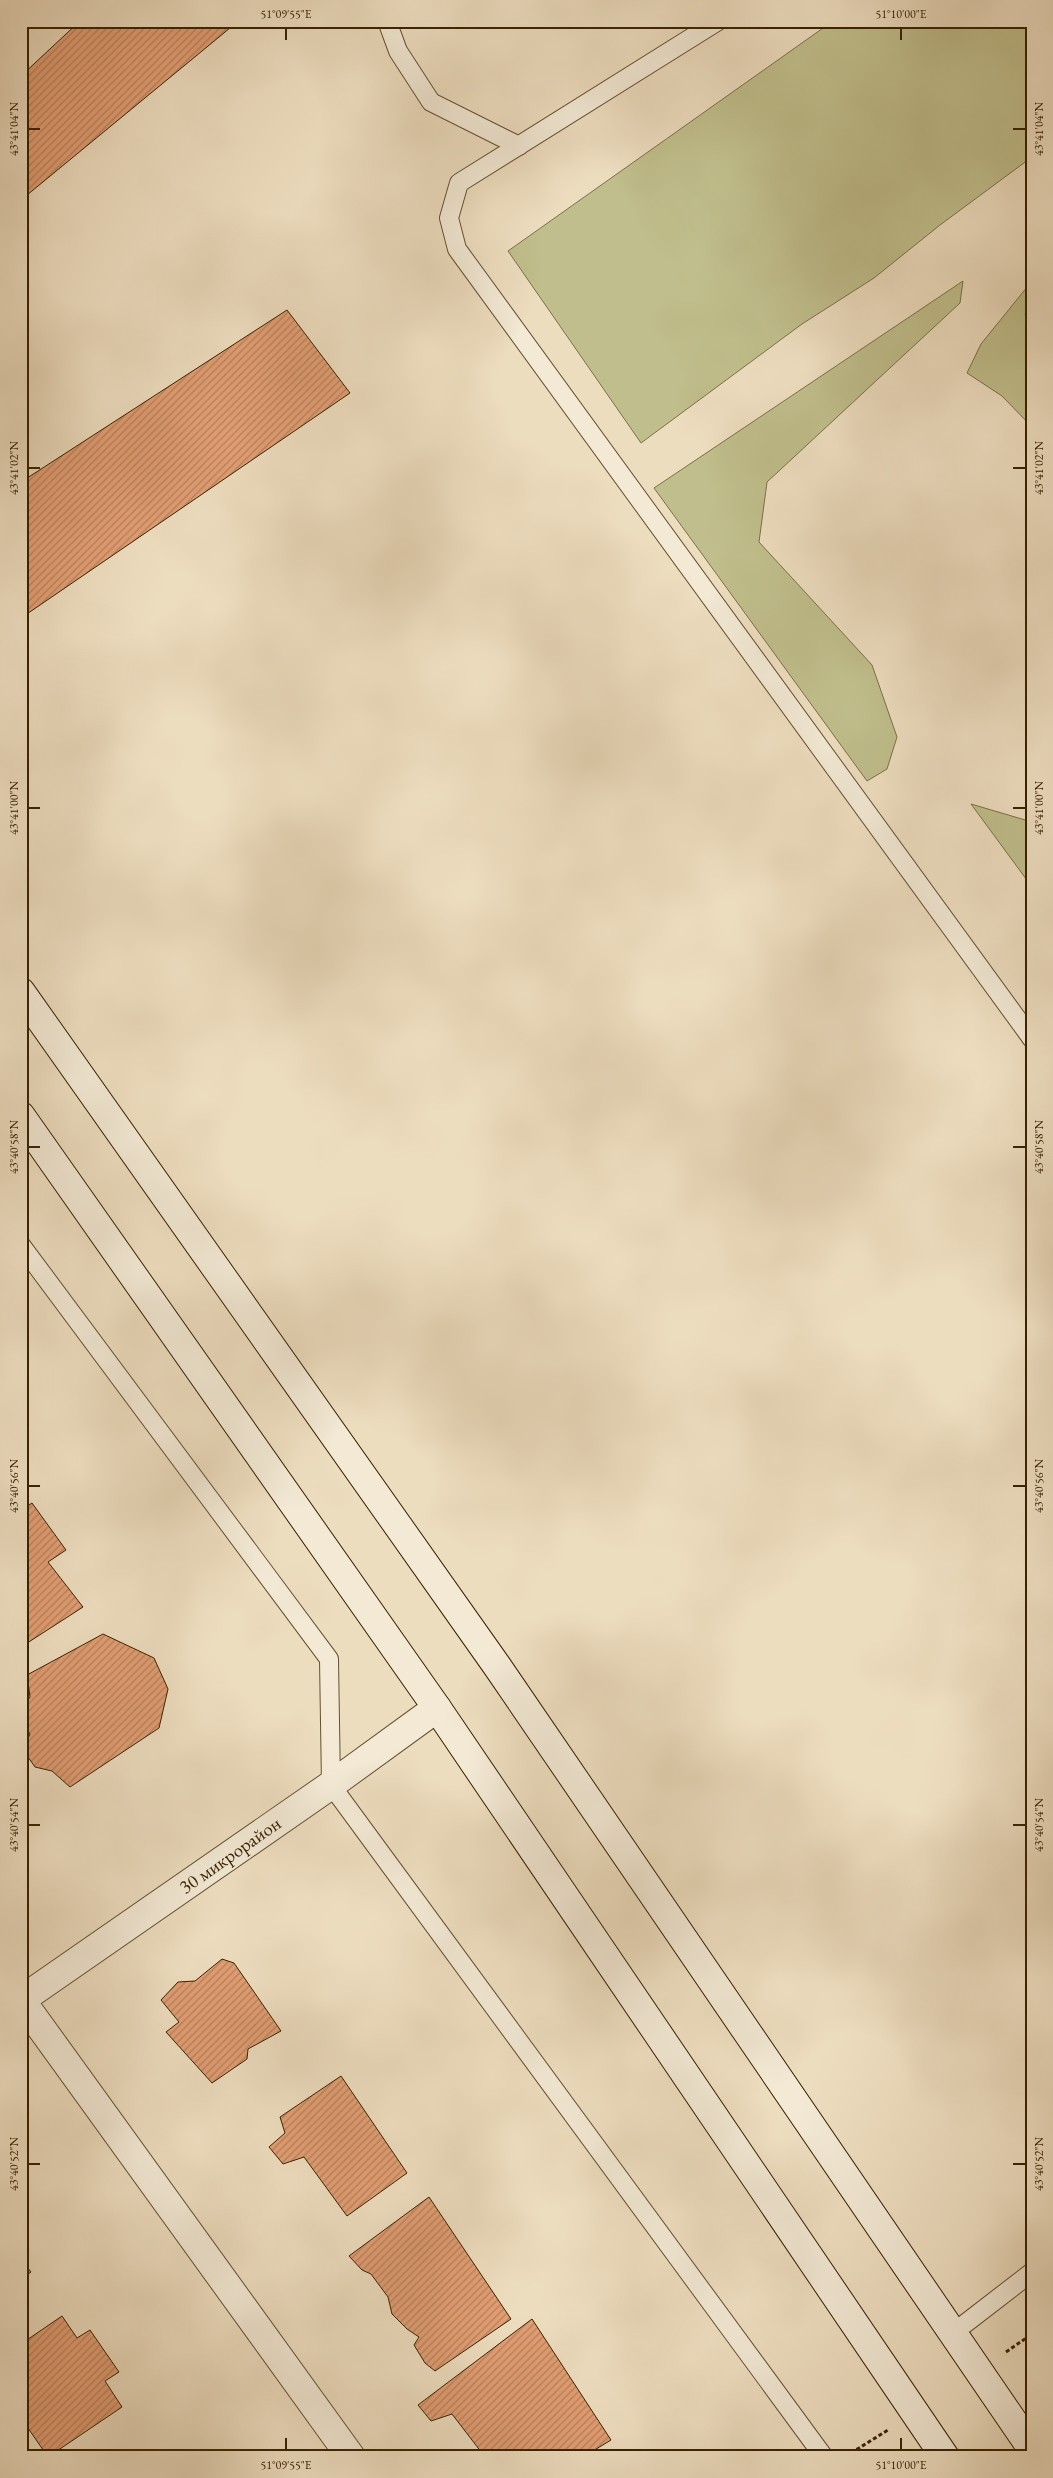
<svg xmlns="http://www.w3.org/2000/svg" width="1053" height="2478" viewBox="0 0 1053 2478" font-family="'EB Garamond',serif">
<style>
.grass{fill:#c0be8c;stroke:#7c7046}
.building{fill:url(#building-hatch);stroke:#372200}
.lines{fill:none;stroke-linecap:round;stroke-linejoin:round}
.service-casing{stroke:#645130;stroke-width:20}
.minor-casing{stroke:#645130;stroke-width:30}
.secondary-casing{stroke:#372200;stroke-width:30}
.path{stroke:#372200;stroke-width:3;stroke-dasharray:4 2.5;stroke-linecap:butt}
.service{stroke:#f3e9d5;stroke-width:18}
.minor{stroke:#f3e9d5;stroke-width:28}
.secondary{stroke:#f3e9d5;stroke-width:28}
.ticks{fill:none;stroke:#372200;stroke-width:2}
.labels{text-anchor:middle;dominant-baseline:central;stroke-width:4;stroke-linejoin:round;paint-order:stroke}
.street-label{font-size:19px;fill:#372200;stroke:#f3e9d5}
.neatline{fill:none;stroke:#372200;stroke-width:2}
.ticks-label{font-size:12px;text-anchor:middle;fill:#372200}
</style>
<defs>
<pattern id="building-hatch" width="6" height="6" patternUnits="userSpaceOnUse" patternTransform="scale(1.25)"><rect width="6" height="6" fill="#e29e73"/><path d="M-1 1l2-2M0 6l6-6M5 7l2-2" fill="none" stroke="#b8805c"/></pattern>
</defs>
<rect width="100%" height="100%" fill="#edddbf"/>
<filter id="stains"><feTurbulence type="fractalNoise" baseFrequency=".004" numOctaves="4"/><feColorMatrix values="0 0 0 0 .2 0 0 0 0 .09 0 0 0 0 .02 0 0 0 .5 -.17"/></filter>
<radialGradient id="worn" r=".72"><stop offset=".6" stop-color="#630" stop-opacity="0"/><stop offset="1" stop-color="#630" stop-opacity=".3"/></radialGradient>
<g class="grass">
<polygon points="833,21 1032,21 1032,157 940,225 874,278 802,324 641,443 508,251"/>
<polygon points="963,281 960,303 767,482 759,542 872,665 897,737 887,769 867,781 654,488"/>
<polygon points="1032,281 1032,427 1002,396 967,373 981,344"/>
<polygon points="971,804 1032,822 1032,887"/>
</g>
<g class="building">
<polygon points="80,21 225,21 230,28 21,200 21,76"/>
<polygon points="287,310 350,393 21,618 21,482"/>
<polygon points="1032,310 1032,325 1025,314"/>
<polygon points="32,1503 66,1550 48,1562 83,1607 21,1647 21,1510"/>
<polygon points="103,1634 154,1658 168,1689 159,1728 70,1787 52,1771 35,1767 23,1750 30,1734 21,1721 21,1711 30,1697 27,1675"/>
<polygon points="222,1959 234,1963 281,2031 248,2049 247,2059 212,2083 166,2032 179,2022 161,2000 178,1982 195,1981"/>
<polygon points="341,2076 407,2173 347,2216 304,2157 283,2164 269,2147 285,2133 280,2117"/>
<polygon points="429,2197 511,2319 435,2371 425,2363 414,2345 419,2337 407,2329 392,2314 388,2297 371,2274 362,2270 349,2256"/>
<polygon points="21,2259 31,2272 21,2279"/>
<polygon points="62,2316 77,2338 90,2330 119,2372 105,2381 122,2407 48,2457 21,2418 21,2344"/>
<polygon points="532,2319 611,2440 583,2457 485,2457 452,2414 431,2421 418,2405"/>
<polygon points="175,2452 178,2457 168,2457"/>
</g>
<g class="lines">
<defs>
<g id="service">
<polyline points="387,21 398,51 431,102 519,146"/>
<polyline points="718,21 459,183 449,218 457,249 1032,1039"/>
<polyline points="21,1245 329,1659 331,1785 824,2457"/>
<polyline points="953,2333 1032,2272"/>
</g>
<g id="minor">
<polyline points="21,2000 351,2457"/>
<polyline points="21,2000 331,1785 437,1708"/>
</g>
<g id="secondary">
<polyline points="21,992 497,1666 1032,2449"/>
<polyline points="21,1116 437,1708 945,2457"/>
</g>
</defs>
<use href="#service" class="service-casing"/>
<use href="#minor" class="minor-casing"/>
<use href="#secondary" class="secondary-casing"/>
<g class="path">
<polyline points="1006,2352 1032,2334"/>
<polyline points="851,2453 888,2430"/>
</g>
<use href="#service" class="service"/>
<use href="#minor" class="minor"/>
<use href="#secondary" class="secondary"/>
</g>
<path class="ticks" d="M286 28V40M901 28V40M28 129H40M1013 129H1026M28 468H40M1013 468H1026M28 808H40M1013 808H1026M28 1147H40M1013 1147H1026M28 1486H40M1013 1486H1026M28 1825H40M1013 1825H1026M28 2164H40M1013 2164H1026M286 2438V2450M901 2438V2450"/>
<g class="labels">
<g class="street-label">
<text transform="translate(230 1855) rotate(-35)">30 микрорайон</text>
</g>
</g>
<rect width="1053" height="2478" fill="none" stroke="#edddbf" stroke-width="55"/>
<rect x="28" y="28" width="998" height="2422" class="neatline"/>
<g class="ticks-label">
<text x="286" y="18">51°09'55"E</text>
<text x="901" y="18">51°10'00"E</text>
<text transform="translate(14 129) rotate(-90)" y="4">43°41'04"N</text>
<text transform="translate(1039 129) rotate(-90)" y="4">43°41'04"N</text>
<text transform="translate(14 468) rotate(-90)" y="4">43°41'02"N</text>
<text transform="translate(1039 468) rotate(-90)" y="4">43°41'02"N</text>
<text transform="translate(14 808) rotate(-90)" y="4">43°41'00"N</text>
<text transform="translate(1039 808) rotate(-90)" y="4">43°41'00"N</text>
<text transform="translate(14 1147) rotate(-90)" y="4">43°40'58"N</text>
<text transform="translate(1039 1147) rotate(-90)" y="4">43°40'58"N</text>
<text transform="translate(14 1486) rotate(-90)" y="4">43°40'56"N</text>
<text transform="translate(1039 1486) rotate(-90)" y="4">43°40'56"N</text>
<text transform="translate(14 1825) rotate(-90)" y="4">43°40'54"N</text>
<text transform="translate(1039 1825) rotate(-90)" y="4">43°40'54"N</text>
<text transform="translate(14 2164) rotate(-90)" y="4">43°40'52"N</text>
<text transform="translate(1039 2164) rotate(-90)" y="4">43°40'52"N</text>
<text x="286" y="2469">51°09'55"E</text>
<text x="901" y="2469">51°10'00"E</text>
</g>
<rect width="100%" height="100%" filter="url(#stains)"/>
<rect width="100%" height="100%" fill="url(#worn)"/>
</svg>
